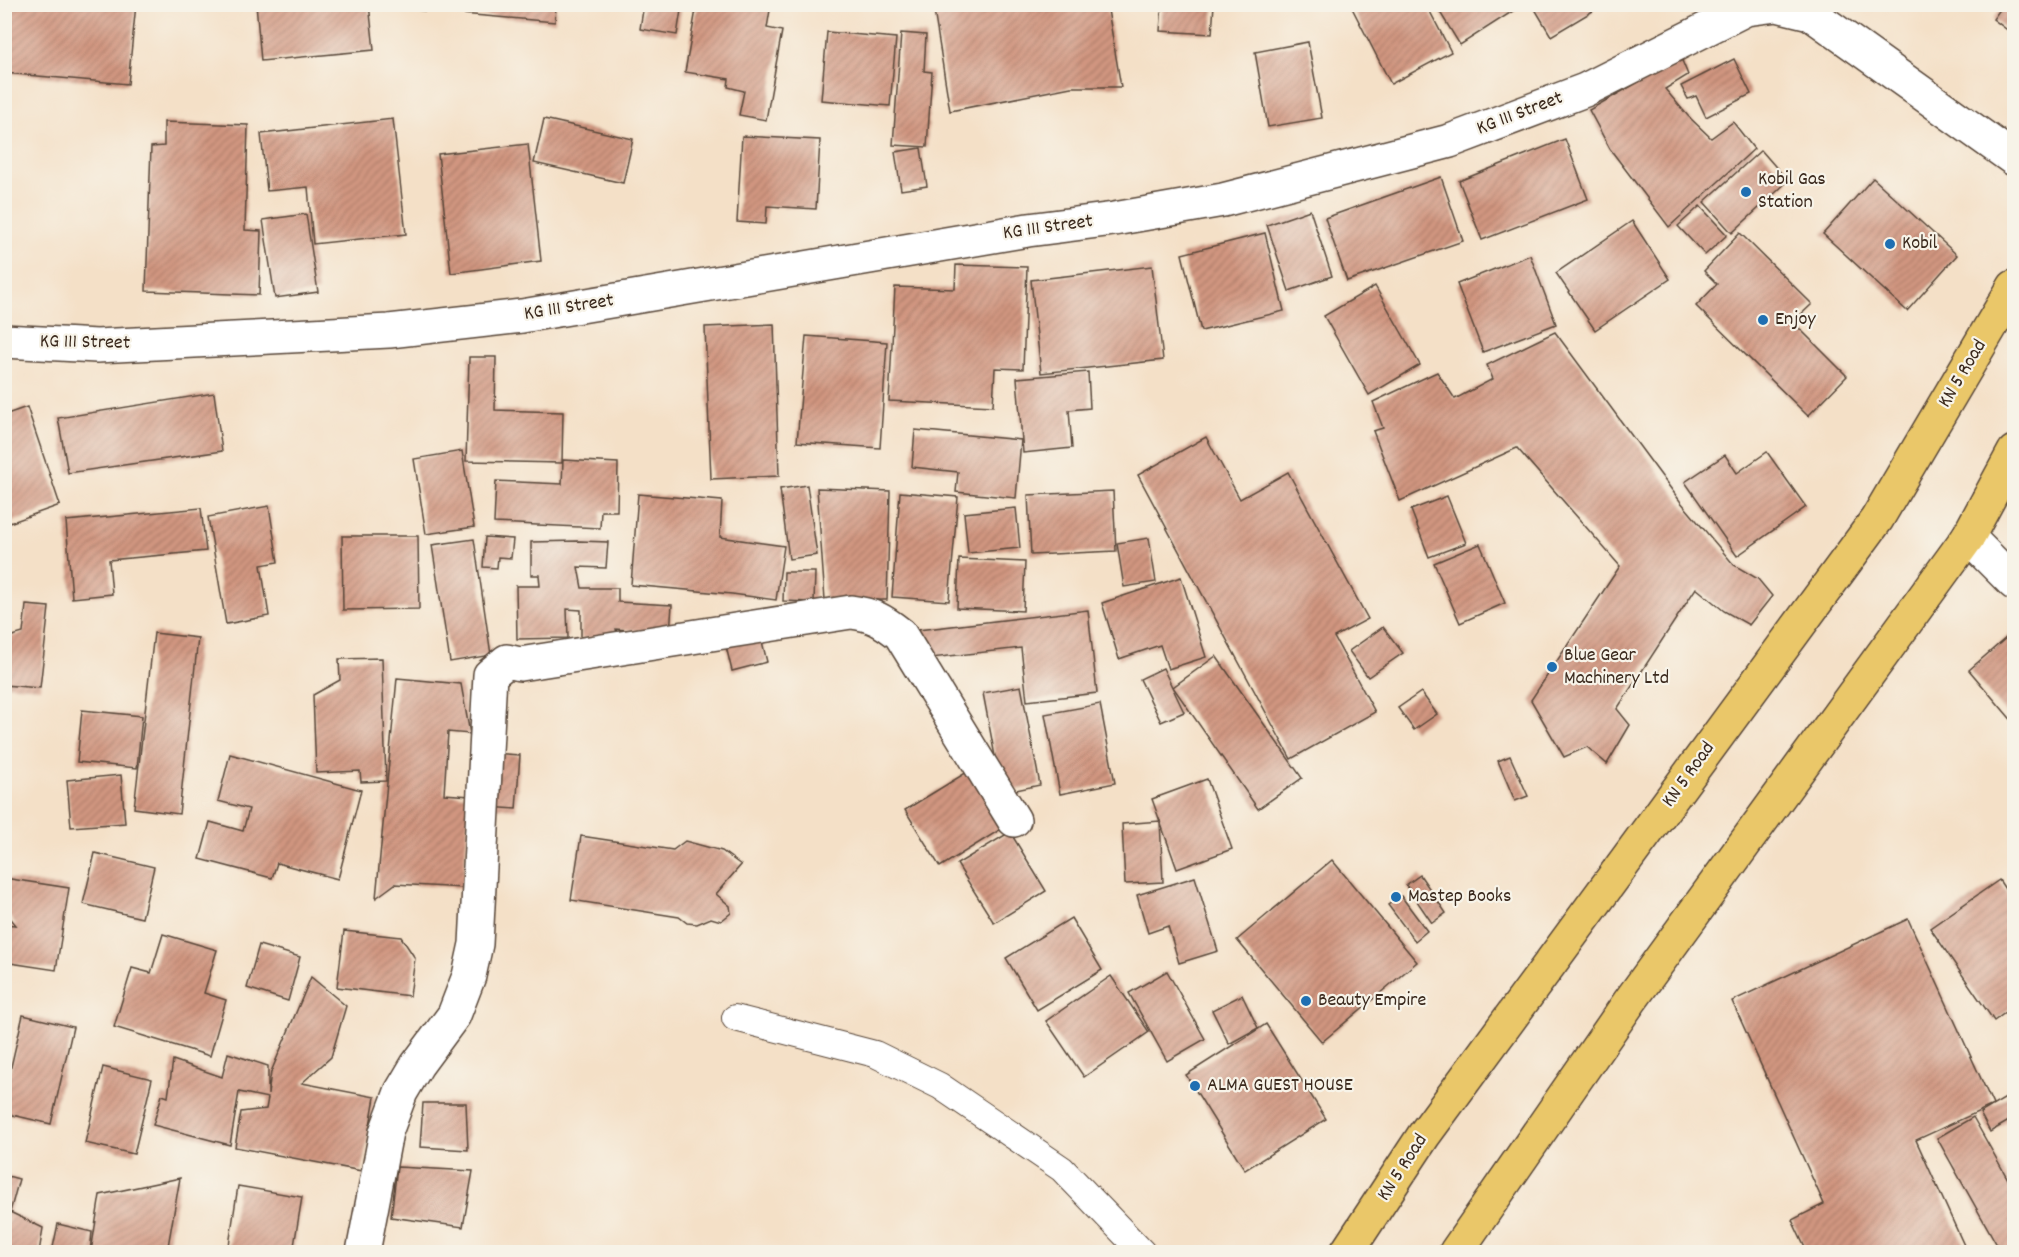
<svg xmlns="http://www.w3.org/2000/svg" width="2019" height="1257" viewBox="0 0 2019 1257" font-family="Dekko,sans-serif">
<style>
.building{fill:url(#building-hatch)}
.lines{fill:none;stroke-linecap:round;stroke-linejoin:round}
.lane-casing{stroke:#574537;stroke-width:28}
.street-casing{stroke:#574537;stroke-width:36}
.highway-casing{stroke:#574537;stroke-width:36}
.lane{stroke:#fff;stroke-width:26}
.street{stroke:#fff;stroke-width:33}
.highway{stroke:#eac769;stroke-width:33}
.poi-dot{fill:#1f6fb2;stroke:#f7f3e8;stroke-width:2}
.labels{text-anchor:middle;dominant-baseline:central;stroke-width:4.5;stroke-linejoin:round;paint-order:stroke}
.street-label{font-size:20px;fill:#3b2a1e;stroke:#f7f3e8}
.poi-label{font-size:20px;fill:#3b2a1e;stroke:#f7f3e8;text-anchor:start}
</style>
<defs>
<pattern id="building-hatch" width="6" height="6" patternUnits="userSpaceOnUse" patternTransform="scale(1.5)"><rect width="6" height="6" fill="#d19680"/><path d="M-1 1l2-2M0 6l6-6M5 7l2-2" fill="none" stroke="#ab7b68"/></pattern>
</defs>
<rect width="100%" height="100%" fill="#f7f3e8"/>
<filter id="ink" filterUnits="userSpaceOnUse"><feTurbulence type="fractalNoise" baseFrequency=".0167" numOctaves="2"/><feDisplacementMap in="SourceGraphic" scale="12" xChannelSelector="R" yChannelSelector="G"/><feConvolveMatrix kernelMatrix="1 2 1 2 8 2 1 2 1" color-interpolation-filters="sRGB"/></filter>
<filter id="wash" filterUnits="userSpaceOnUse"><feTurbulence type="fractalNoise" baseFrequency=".008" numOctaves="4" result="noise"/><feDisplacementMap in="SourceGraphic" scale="24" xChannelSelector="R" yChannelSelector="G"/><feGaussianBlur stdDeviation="1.35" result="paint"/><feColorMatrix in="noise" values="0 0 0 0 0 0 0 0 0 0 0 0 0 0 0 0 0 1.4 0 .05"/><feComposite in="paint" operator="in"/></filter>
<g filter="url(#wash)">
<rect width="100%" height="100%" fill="#f4e0c7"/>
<g id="blocks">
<g class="building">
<polygon points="4,4 136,4 128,84 4,73"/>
<polygon points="256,4 369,4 374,50 261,61"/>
<polygon points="644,4 682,4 677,35 640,29"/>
<polygon points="697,4 771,4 767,28 782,31 766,120 739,115 744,91 728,87 729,79 685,72"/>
<polygon points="933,4 1107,4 1121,87 1071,87 950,111"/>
<polygon points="1162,4 1214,4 1212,34 1160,31"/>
<polygon points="1350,4 1426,4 1451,52 1391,84"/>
<polygon points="1435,4 1524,4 1460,45"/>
<polygon points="1532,4 1589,4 1593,11 1551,36"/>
<polygon points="2004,4 2014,4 2014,35 1993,19"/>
<polygon points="404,5 556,5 555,22 404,9"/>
<polygon points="827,32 896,38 890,106 821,100"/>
<polygon points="901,33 926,35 924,71 932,72 927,147 893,145"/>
<polygon points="1308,42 1322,118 1268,127 1255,52"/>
<polygon points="1681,58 1688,75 1665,89 1688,116 1711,138 1733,122 1754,149 1669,227 1610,149 1589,110"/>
<polygon points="1734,59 1751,94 1706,117 1696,96 1688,99 1681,86"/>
<polygon points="393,119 406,234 313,244 308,187 267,191 261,134"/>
<polygon points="544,119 633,139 623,183 534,163"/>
<polygon points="164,122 248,125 245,230 261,231 259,295 146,291 151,147 164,146"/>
<polygon points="742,136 820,140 816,209 767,206 766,224 737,222"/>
<polygon points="1565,139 1588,199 1482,240 1459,181"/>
<polygon points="528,144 541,261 451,273 438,154"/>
<polygon points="921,148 927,186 901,190 895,152"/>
<polygon points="1761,150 1788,181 1732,233 1704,202"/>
<polygon points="1441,177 1463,241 1347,281 1325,218"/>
<polygon points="1873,178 1957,255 1907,311 1823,234"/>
<polygon points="1700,206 1727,235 1705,255 1678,226"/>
<polygon points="1310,210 1332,276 1289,291 1267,225"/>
<polygon points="306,214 318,292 275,298 263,220"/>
<polygon points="1632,221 1670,279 1595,330 1556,273"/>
<polygon points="1265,233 1284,311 1201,331 1182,254"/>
<polygon points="1740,233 1812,304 1793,322 1847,376 1808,416 1696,306 1717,284 1704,271"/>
<polygon points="1530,255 1556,324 1483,352 1457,284"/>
<polygon points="956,265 1027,267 1023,369 995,368 993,406 889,401 895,287 955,289"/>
<polygon points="1152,266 1163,360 1041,373 1031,280"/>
<polygon points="1375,286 1420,365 1369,395 1324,316"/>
<polygon points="774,324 779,476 711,479 705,327"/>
<polygon points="1555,332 1680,501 1734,565 1758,579 1772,596 1749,625 1724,611 1696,588 1617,709 1630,725 1607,764 1587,747 1564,757 1531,700 1620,566 1517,448 1400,501 1373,431 1383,428 1373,402 1437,372 1455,399 1493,379 1487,365"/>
<polygon points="806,336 887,342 880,448 797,442"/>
<polygon points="469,357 496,357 495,410 563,412 562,463 466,461"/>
<polygon points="1088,372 1090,408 1069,410 1072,448 1023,453 1017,378"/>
<polygon points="214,393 222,451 68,473 58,418"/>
<polygon points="27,407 60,505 4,525 4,415"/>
<polygon points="915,430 1021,440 1016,498 956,492 958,472 912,467"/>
<polygon points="1206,437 1240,499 1288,472 1368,619 1334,637 1375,712 1291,759 1138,475"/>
<polygon points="462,451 474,527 426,534 414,459"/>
<polygon points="1767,452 1806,507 1737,556 1685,482 1725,455 1737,473"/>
<polygon points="563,460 618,463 617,511 601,511 600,528 494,523 496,481 562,484"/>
<polygon points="807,485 817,555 789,559 780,489"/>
<polygon points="817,488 890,491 887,600 825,600"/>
<polygon points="1113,491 1116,551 1031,555 1028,495"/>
<polygon points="900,492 958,497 949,601 892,597"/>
<polygon points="638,494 722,501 720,537 784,546 776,600 732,594 631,585"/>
<polygon points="1447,496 1466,543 1429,557 1411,510"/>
<polygon points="269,506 278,562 261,565 269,616 226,624 208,517"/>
<polygon points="201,508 206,551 109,560 112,594 72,598 66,521"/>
<polygon points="1016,508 1020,548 968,553 964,513"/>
<polygon points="342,536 418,536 419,609 343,610"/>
<polygon points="485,537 513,539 511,558 498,557 497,568 483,567"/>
<polygon points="1149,538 1156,582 1124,587 1117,543"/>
<polygon points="474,539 491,655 450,662 432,545"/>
<polygon points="579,541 608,542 606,568 578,567 582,588 618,588 618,602 672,605 670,633 616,629 618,639 581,638 581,610 567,609 568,638 517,639 516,586 540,586 539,575 531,575 531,542"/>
<polygon points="1480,544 1505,603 1460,623 1434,563"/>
<polygon points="959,559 1025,562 1023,611 957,608"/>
<polygon points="784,572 815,572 814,602 783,601"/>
<polygon points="1181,577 1206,657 1168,669 1160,645 1119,659 1102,603"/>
<polygon points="26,605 49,607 40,688 4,685 9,637 23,633"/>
<polygon points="1088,610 1097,693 1027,701 1021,648 922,659 918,630"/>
<polygon points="1383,627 1403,653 1368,677 1349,651"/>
<polygon points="759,629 767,662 732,671 724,638"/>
<polygon points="2014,631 2014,723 1969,670"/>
<polygon points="154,633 198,638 179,814 134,808"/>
<polygon points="1216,656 1302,778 1258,809 1173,687"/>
<polygon points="382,658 386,781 361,782 360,771 316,773 313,695 340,680 339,659"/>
<polygon points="1163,668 1184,712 1161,722 1140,679"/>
<polygon points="397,678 461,684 470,734 448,732 444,794 470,796 463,888 395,884 376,898"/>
<polygon points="1021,686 1040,785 1002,793 983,693"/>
<polygon points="1421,692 1437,714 1414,730 1398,708"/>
<polygon points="1100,704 1115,783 1060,794 1045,714"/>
<polygon points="82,710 142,716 137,768 77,762"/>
<polygon points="491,753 520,755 516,809 488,807"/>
<polygon points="230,754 361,790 338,879 277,863 272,878 200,859 210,822 243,831 249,809 218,801"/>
<polygon points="1510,756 1528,796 1515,801 1498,761"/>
<polygon points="972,769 1006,826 940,867 905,810"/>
<polygon points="121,775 125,823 71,827 67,780"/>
<polygon points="1207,779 1232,849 1177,869 1152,799"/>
<polygon points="1160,821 1163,882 1125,884 1122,824"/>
<polygon points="1010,832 1046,891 994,923 957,864"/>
<polygon points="581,836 673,850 685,841 722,851 741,865 716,894 730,906 731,913 721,921 711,918 697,924 687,923 679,917 571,900"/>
<polygon points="95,853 154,867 142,918 83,904"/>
<polygon points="1332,860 1417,962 1322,1042 1237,940"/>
<polygon points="1420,875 1446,913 1432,923 1406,885"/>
<polygon points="1195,877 1218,951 1179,963 1168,926 1148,933 1137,895"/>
<polygon points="4,878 69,888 56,970 4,962 4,924 16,925 4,910"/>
<polygon points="1999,880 2013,901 2014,900 2014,1006 1994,1021 1930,928"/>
<polygon points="1401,896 1427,931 1415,941 1388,905"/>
<polygon points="1071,918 1102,970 1037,1010 1006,958"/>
<polygon points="1908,919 1993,1105 1916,1140 1967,1252 1807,1252 1792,1220 1824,1204 1732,1001"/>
<polygon points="344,931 401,937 415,958 410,996 337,987"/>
<polygon points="163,934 217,950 204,993 226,1000 210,1056 114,1027 132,968 151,973"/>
<polygon points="259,945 300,957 288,1001 247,988"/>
<polygon points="1167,971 1205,1039 1167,1061 1129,993"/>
<polygon points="1111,976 1149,1032 1084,1077 1046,1021"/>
<polygon points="311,977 346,1006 331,1057 302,1083 375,1097 362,1171 235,1147 241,1112 266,1109 268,1098 239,1092 230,1145 153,1125 162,1095 168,1097 173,1060 222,1077 228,1053 268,1066 268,1095 271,1072"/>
<polygon points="1242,995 1258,1028 1229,1044 1212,1010"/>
<polygon points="23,1015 73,1027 51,1124 4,1113 4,1097"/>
<polygon points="1266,1024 1326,1119 1245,1170 1186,1075"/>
<polygon points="103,1067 152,1079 134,1154 85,1143"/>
<polygon points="2014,1093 2014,1118 1990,1132 1980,1113"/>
<polygon points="423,1103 466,1103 468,1150 420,1147"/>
<polygon points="1973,1117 2014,1190 2014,1252 2001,1252 1937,1138"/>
<polygon points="397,1167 473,1171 463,1227 391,1217"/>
<polygon points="4,1175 19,1179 10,1212 43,1228 39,1252 4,1252 4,1238 10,1212 4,1227"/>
<polygon points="180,1178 167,1252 91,1252 100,1195"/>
<polygon points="238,1186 302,1197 293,1252 228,1252"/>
<polygon points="58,1224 92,1232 90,1252 52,1252"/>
</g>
</g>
</g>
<g filter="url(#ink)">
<use href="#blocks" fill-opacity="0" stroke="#574537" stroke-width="1.5"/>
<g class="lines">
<defs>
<polyline id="lane" points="735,1018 875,1054 940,1086 1062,1169 1142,1252"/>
<g id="street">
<polyline points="4,341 97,346 389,331 522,316 1028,230 1114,219 1223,200 1450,141 1585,90 1746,9 1777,5 1810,13 2014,159"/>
<polyline points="1968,537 2014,583"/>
<path d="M363 1252 386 1132 401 1092 417 1065 454 1015 469 976 476 944 490 675 507 661 520 664 851 612C874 615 882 620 900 634L1014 820"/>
</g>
<g id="highway">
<polyline points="1347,1252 1424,1135 1877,519 2014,287"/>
<polyline points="1456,1252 1630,1001 1968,537 2014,452"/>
</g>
</defs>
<use href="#lane" class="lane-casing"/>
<use href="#street" class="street-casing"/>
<use href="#highway" class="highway-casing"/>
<use href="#lane" class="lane"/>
<use href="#street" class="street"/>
<use href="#highway" class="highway"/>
</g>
</g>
<g class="poi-dot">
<circle cx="1746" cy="192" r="6"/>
<circle cx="1890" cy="244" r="6"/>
<circle cx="1763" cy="320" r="6"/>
<circle cx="1552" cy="667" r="6"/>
<circle cx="1396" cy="897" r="6"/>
<circle cx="1306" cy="1001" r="6"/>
<circle cx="1195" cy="1086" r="6"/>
</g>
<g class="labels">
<g class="street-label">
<text transform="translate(1520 114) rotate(-21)">KG 111 Street</text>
<text transform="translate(1048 228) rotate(-8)">KG 111 Street</text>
<text transform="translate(569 308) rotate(-9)">KG 111 Street</text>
<text transform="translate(85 343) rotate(1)">KG 111 Street</text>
<text transform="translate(1963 374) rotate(-59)">KN 5 Road</text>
<text transform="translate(1689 775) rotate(-54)">KN 5 Road</text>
<text transform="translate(1403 1168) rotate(-57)">KN 5 Road</text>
</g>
<g class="poi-label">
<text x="1758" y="180">Kobil Gas<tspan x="1758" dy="23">Station</tspan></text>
<text x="1902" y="244">Kobil</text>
<text x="1775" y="320">Enjoy</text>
<text x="1564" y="656">Blue Gear<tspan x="1564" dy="23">Machinery Ltd</tspan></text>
<text x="1408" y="897">Mastep Books</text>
<text x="1318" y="1001">Beauty Empire</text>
<text x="1207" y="1086">ALMA GUEST HOUSE</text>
</g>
</g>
<rect width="2019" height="1257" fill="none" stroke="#f7f3e8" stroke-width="24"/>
</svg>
